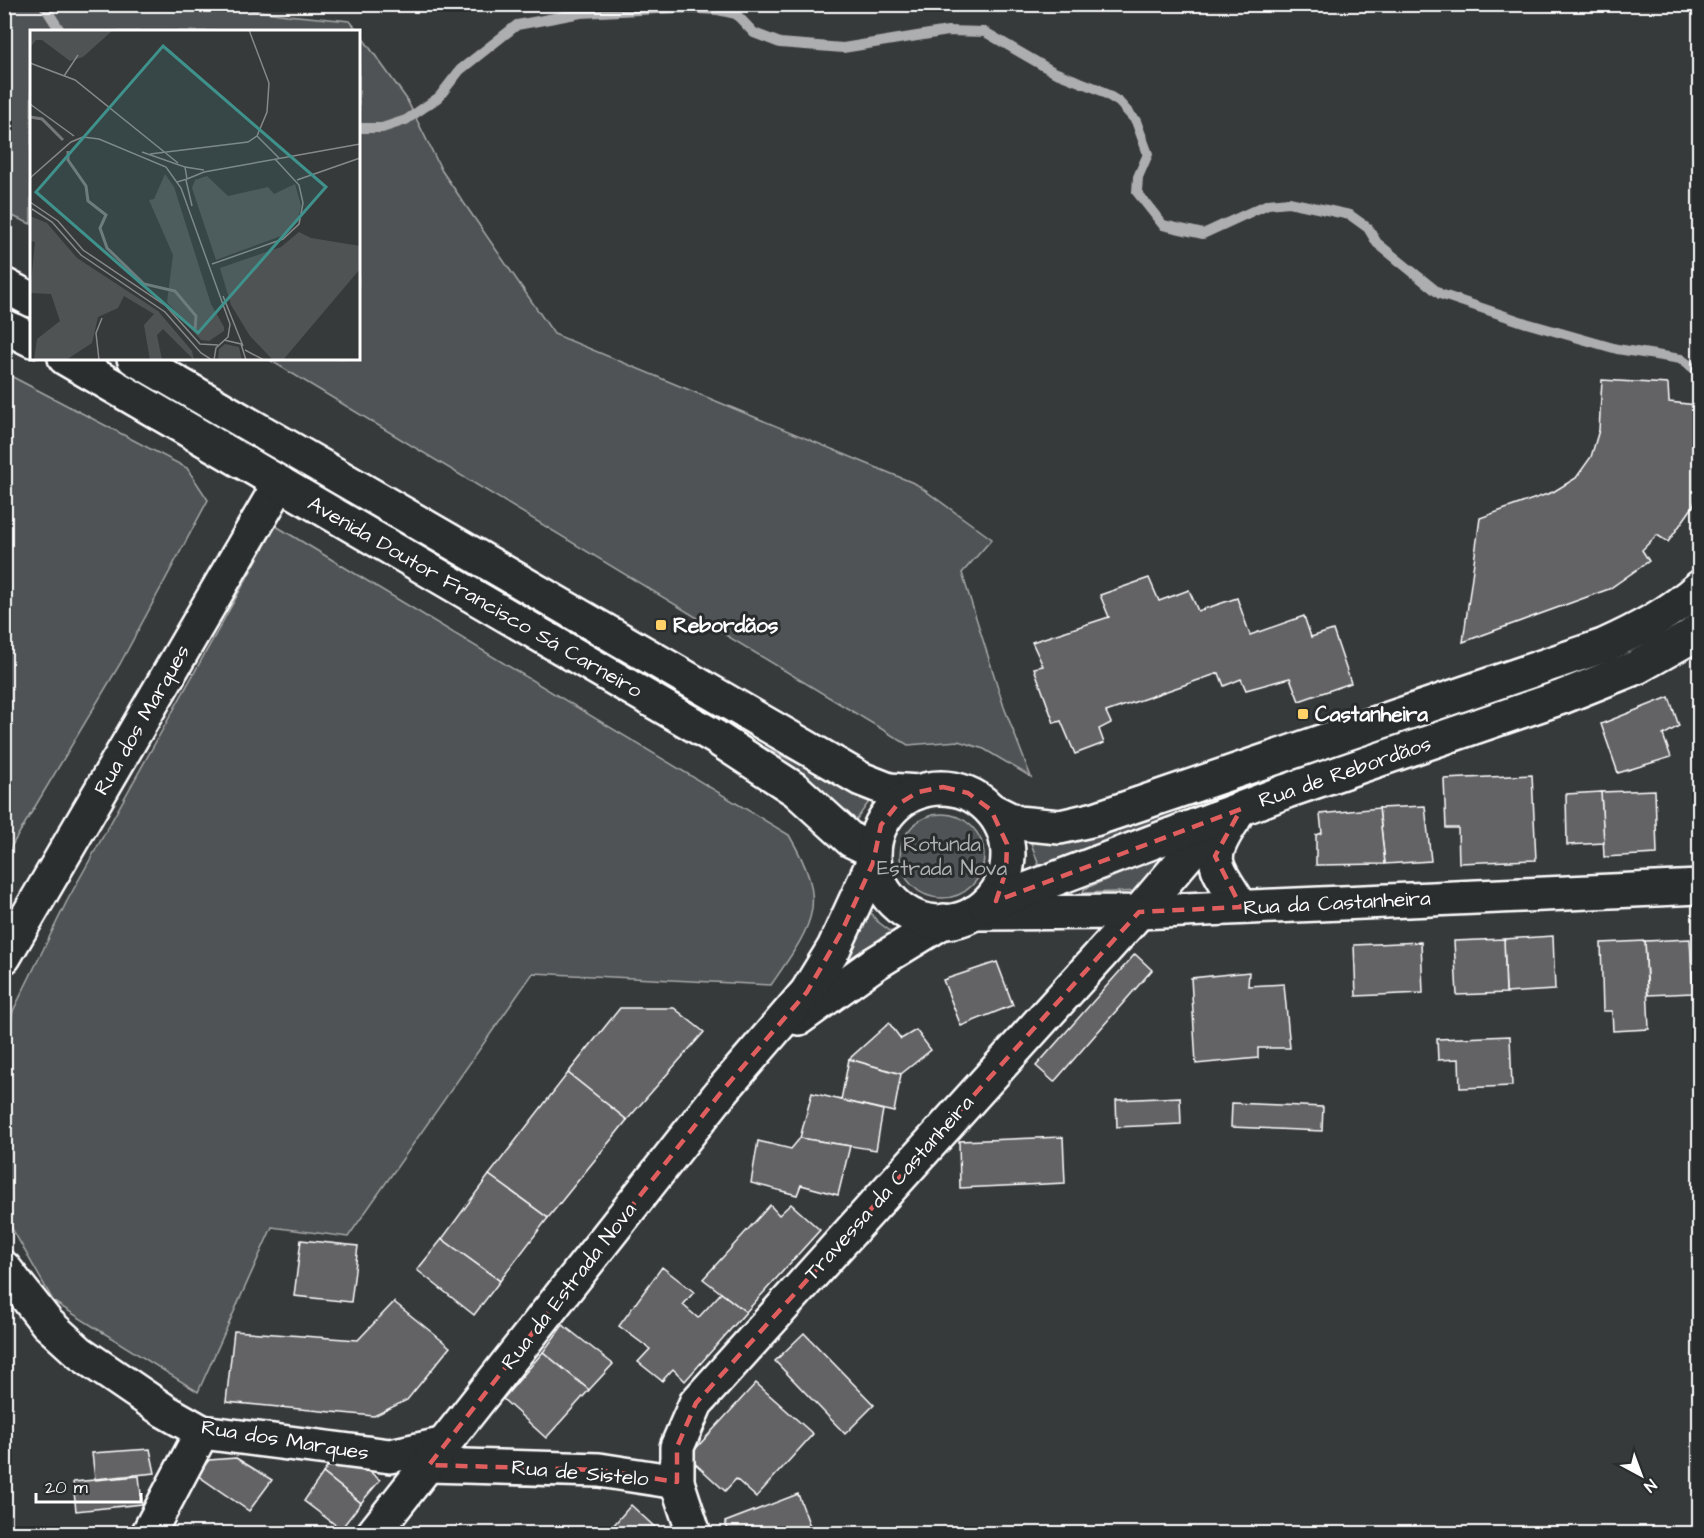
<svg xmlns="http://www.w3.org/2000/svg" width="1704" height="1538" viewBox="0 0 1704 1538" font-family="'Architects Daughter',sans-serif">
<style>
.green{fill:#505354;stroke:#a8a9aa;stroke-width:1.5}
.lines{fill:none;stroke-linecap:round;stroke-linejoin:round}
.stream{stroke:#adaeaf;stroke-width:10}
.building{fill:#636465;stroke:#fff;stroke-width:1.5}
.minor-casing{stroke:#fff;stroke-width:38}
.tertiary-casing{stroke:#fff;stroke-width:38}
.secondary-casing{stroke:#fff;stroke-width:38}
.minor{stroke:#2a2d2e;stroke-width:33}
.tertiary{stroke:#2a2d2e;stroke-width:33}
.secondary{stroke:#2a2d2e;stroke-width:33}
.marked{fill:none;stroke:#e05e5e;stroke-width:4.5;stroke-dasharray:12 8;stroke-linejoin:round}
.poi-dot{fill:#ffd166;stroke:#2a2d2e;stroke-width:2}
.labels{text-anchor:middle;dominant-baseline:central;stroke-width:6;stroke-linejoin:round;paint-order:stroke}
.street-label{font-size:21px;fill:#fff;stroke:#2a2d2e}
.poi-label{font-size:21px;font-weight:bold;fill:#fff;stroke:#2a2d2e;text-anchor:start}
.park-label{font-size:21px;fill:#b0b2b2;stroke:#2a2d2e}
.inset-river{fill:none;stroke:#767879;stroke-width:3}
.inset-road{fill:none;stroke:#878989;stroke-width:1.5}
.view{fill:#3f918b;fill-opacity:0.15;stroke:#3f918b;stroke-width:3}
.inset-edge{fill:none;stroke:#fff;stroke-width:3}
</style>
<rect width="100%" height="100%" fill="#373a3b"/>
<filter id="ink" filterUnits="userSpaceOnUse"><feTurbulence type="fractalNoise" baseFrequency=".0167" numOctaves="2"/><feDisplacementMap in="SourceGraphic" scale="12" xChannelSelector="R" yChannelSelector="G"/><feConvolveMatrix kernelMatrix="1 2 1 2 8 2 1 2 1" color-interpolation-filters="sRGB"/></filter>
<g filter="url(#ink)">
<g class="green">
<polygon points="4,5 216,5 287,15 350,21 358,31 32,32 31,224 5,213"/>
<polygon points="359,33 406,98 442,171 554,334 916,484 992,539 962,573 1004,707 1031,777 984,749 958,741 908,745 268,359 358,358"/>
<polygon points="5,373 187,468 208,500 120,664 5,857"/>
<path d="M276 526 789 835C830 905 813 924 771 985L533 973 348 1237 272 1227 198 1392 54 1302 5 1216V1049L13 1011 67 901Z"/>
<polygon points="762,746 871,799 854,823"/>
<polygon points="1254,781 1256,786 1039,866 1030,840"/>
<circle cx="942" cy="856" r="42"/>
<polygon points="1160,857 1166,857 1146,891 1083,893 1084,889"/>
<polygon points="865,905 877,921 894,934 840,970"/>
</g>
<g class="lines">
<g class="stream">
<polyline points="43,4 61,32"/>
<polyline points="358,128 382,128 406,120 439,97 460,70 517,25 581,13 677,8 718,10 736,14 754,33 780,43 843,48 948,31 985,32 1054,72 1098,89 1119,102 1136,121 1148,154 1138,177 1137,192 1163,225 1203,234 1268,204 1289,202 1350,215 1368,228 1377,243 1440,294 1526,323 1617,349 1681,359 1700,373"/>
</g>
</g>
<g class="building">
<polygon points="1602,380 1668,384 1669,402 1697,405 1700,491 1692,508 1668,542 1657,535 1642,550 1649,561 1609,589 1463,642 1480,518 1553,492 1576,478 1591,457 1599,430"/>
<polygon points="1149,578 1159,601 1189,590 1198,611 1237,598 1250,635 1304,616 1311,637 1333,630 1351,683 1299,701 1290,678 1246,690 1241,679 1224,686 1219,673 1106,712 1111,723 1099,729 1104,743 1075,754 1061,721 1054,723 1034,668 1043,666 1032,642 1109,617 1100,595"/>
<polygon points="1669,697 1679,726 1663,735 1671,757 1618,773 1601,724"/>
<polygon points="1532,775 1536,860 1459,863 1458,828 1446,828 1444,779"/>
<polygon points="1655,790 1657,854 1604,857 1601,792"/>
<polygon points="1601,792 1604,843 1567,845 1566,794"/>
<polygon points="1693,799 1700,799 1700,855 1695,855"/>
<polygon points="1425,806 1431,861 1385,864 1379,808"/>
<polygon points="1379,808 1385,864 1316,865 1316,835 1322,833 1320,814"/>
<polygon points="1553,936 1555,990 1506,993 1504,939"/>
<polygon points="1504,939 1506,993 1457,995 1454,941"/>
<polygon points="1690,939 1693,993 1648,995 1645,941"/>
<polygon points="1645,941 1649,1029 1613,1031 1612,1011 1603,1011 1601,943"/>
<polygon points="1421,942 1423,993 1356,996 1354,945"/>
<polygon points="1135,954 1152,970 1054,1082 1036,1066"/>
<polygon points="997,962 1013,1005 961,1026 943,980"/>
<polygon points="1249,972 1248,986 1284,984 1290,1048 1258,1048 1258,1058 1196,1064 1191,978"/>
<polygon points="620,1008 674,1008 704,1032 627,1120 568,1073"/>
<polygon points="889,1023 901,1039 916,1030 931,1050 901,1074 849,1059"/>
<polygon points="1510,1036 1512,1086 1460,1088 1459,1059 1438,1060 1437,1039"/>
<polygon points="849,1059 901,1074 894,1112 841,1100"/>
<polygon points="568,1073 627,1120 548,1218 489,1175"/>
<polygon points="812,1093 883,1110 876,1150 800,1138"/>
<polygon points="1180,1097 1181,1124 1117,1127 1116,1100"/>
<polygon points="1232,1103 1323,1107 1322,1131 1231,1127"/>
<polygon points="1063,1137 1065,1183 960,1188 959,1141"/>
<polygon points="800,1138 850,1146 838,1195 801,1185 797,1195 751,1183 758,1141 791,1149"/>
<polygon points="489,1175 548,1218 500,1281 442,1239"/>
<polygon points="791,1204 820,1230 746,1312 703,1279 770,1205 779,1215"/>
<polygon points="442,1239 500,1281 474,1315 417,1270"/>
<polygon points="301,1240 358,1246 351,1302 294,1296"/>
<polygon points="662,1267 694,1292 683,1305 698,1318 721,1293 746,1312 685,1381 673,1369 662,1381 638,1362 650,1349 619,1326"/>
<polygon points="394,1302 450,1347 407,1400 374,1416 226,1402 234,1331 358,1340"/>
<polygon points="563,1325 613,1364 589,1390 543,1352"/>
<polygon points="804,1333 874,1405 845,1434 775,1361"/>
<polygon points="543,1352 589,1390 546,1438 503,1399"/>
<polygon points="756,1383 813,1434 756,1497 736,1479 725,1491 688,1457"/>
<polygon points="150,1449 155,1473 95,1479 92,1453"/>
<polygon points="236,1458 272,1480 249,1511 197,1475 209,1460"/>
<polygon points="333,1459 356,1461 380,1480 361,1503 323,1473"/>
<polygon points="323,1473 361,1503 341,1529 304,1501"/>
<polygon points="139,1476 142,1504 76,1511 73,1482"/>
<polygon points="798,1494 813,1534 730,1534 725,1522"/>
<polygon points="631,1505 659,1531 656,1534 606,1534"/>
</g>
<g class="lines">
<defs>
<g id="minor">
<path d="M1234 819C1204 864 1216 864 1241 907"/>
<polyline points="4,957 280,483"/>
<polyline points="4,1268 47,1323 80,1353 165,1411 202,1432 390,1456 445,1444"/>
<polyline points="429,1465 599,1470 677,1482"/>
<polyline points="148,1534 202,1432"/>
<polyline points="694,1534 677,1482 677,1447 696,1403 1139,912 1221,816"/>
</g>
<g id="tertiary">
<polyline points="974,913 1139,912 1700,887"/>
<polyline points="799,1018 874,964 944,921"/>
<polyline points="373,1534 722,1091 807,992 834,948 873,863"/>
</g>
<g id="secondary">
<polyline points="4,285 32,300"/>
<polyline points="4,326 32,340"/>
<polyline points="65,358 715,737 796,790 851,840 874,851"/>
<polyline points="134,358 861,779 889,790 918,792"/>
<circle cx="941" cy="855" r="67"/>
<path d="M991 810 1017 823 1060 827 1095 819 1603 646C1639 630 1670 613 1700 587"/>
<polyline points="986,905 1287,791 1562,697 1637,667 1687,639 1700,629"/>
</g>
</defs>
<use href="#minor" class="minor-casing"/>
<use href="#tertiary" class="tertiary-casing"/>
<use href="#secondary" class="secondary-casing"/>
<use href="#minor" class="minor"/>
<use href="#tertiary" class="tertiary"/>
<use href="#secondary" class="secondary"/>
</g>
</g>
<path class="marked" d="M943 787 968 793 991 810 1007 844 1006 871 996 901 1241 809 1215 856 1241 907 1139 912 696 1403 677 1447V1482L599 1470 429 1465 722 1091 807 992 842 931 873 863 881 825 897 805 918 792Z"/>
<g class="poi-dot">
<rect x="655" y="619" width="12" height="12" rx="3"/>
<rect x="1297" y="708" width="12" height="12" rx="3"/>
</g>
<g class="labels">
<g class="street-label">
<text transform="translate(475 597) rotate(30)">Avenida Doutor Francisco Sá Carneiro</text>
<text transform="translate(142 720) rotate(-60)">Rua dos Marques</text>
<text transform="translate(1345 772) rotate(-19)">Rua de Rebordãos</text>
<text transform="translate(1337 903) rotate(-3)">Rua da Castanheira</text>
<text transform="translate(889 1188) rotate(-48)">Travessa da Castanheira</text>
<text transform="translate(569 1286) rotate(-52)">Rua da Estrada Nova</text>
<text transform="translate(285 1440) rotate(9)">Rua dos Marques</text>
<text transform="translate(580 1473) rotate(5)">Rua de Sistelo</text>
</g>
<g class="poi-label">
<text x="673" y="625">Rebordãos</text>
<text x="1315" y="714">Castanheira</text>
</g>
<g class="park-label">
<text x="942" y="844">Rotunda<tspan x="942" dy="24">Estrada Nova</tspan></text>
</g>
</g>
<g transform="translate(30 30)">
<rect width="330" height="330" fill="#373a3b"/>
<path d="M0 0H83L53 27 40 31 12 10H6L0 18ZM135 144 144 157 181 274 194 297V301L179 311 171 310 137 272 143 225 119 170 124 169ZM177 146 198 166 238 157 244 164 265 154 271 175 268 190 251 206 186 230 162 158 165 150ZM0 186 17 193 47 228 128 281 162 321 164 330 133 299 127 305 132 330H120L114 295 124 284 94 266 88 278 68 287 62 313 36 330H4L7 309 30 291 21 264 0 263 5 212 0 211ZM269 202 281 208 330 216V239L253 330H243L220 306 201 275 190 238 251 217ZM195 314 209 317 212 330H188L189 319Z" fill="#505354"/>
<path class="inset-river" d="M0 87 12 89 33 110M38 121V130L56 156 58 171 76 185 70 198 77 218 114 254 145 261 166 286 165 300"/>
<path class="inset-road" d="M219 0 239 53 237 82 227 106M0 33 45 50 148 133M34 46 48 25M0 74 44 106M227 106 249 128M112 122 155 137 157 149 147 152M120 124 218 112 227 106M155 137 174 140M0 148 41 112 53 107 69 109 136 137 151 158 200 294 198 307 186 318 184 330M157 149 174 142 330 114M156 150 162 176M267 150 330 128M0 172 28 191 53 220 136 276 170 314 188 315M2 179 22 192 51 225 135 282 171 323 182 330M182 234 253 209 269 194 273 173 269 155 245 129M193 266 213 316M194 310 211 314 216 330M215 320 234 330M69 330 66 303 72 288"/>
<path class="view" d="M133 16 296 157 168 303 6 162Z"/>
<rect width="330" height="330" class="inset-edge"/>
</g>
<rect width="1704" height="1538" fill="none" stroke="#2a2d2e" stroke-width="24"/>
<rect x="12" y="12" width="1680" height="1514" fill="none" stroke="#fff" stroke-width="2" filter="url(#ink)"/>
<g transform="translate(1641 1475) rotate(139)" stroke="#2a2d2e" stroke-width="4.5" paint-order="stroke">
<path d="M0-4.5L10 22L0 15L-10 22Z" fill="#ffffff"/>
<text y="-9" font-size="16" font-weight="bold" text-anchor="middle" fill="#ffffff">N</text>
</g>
<path d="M36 1493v9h105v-9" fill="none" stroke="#ffffff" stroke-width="3"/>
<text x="45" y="1493" font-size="18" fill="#ffffff" stroke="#2a2d2e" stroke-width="4.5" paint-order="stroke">20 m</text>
</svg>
